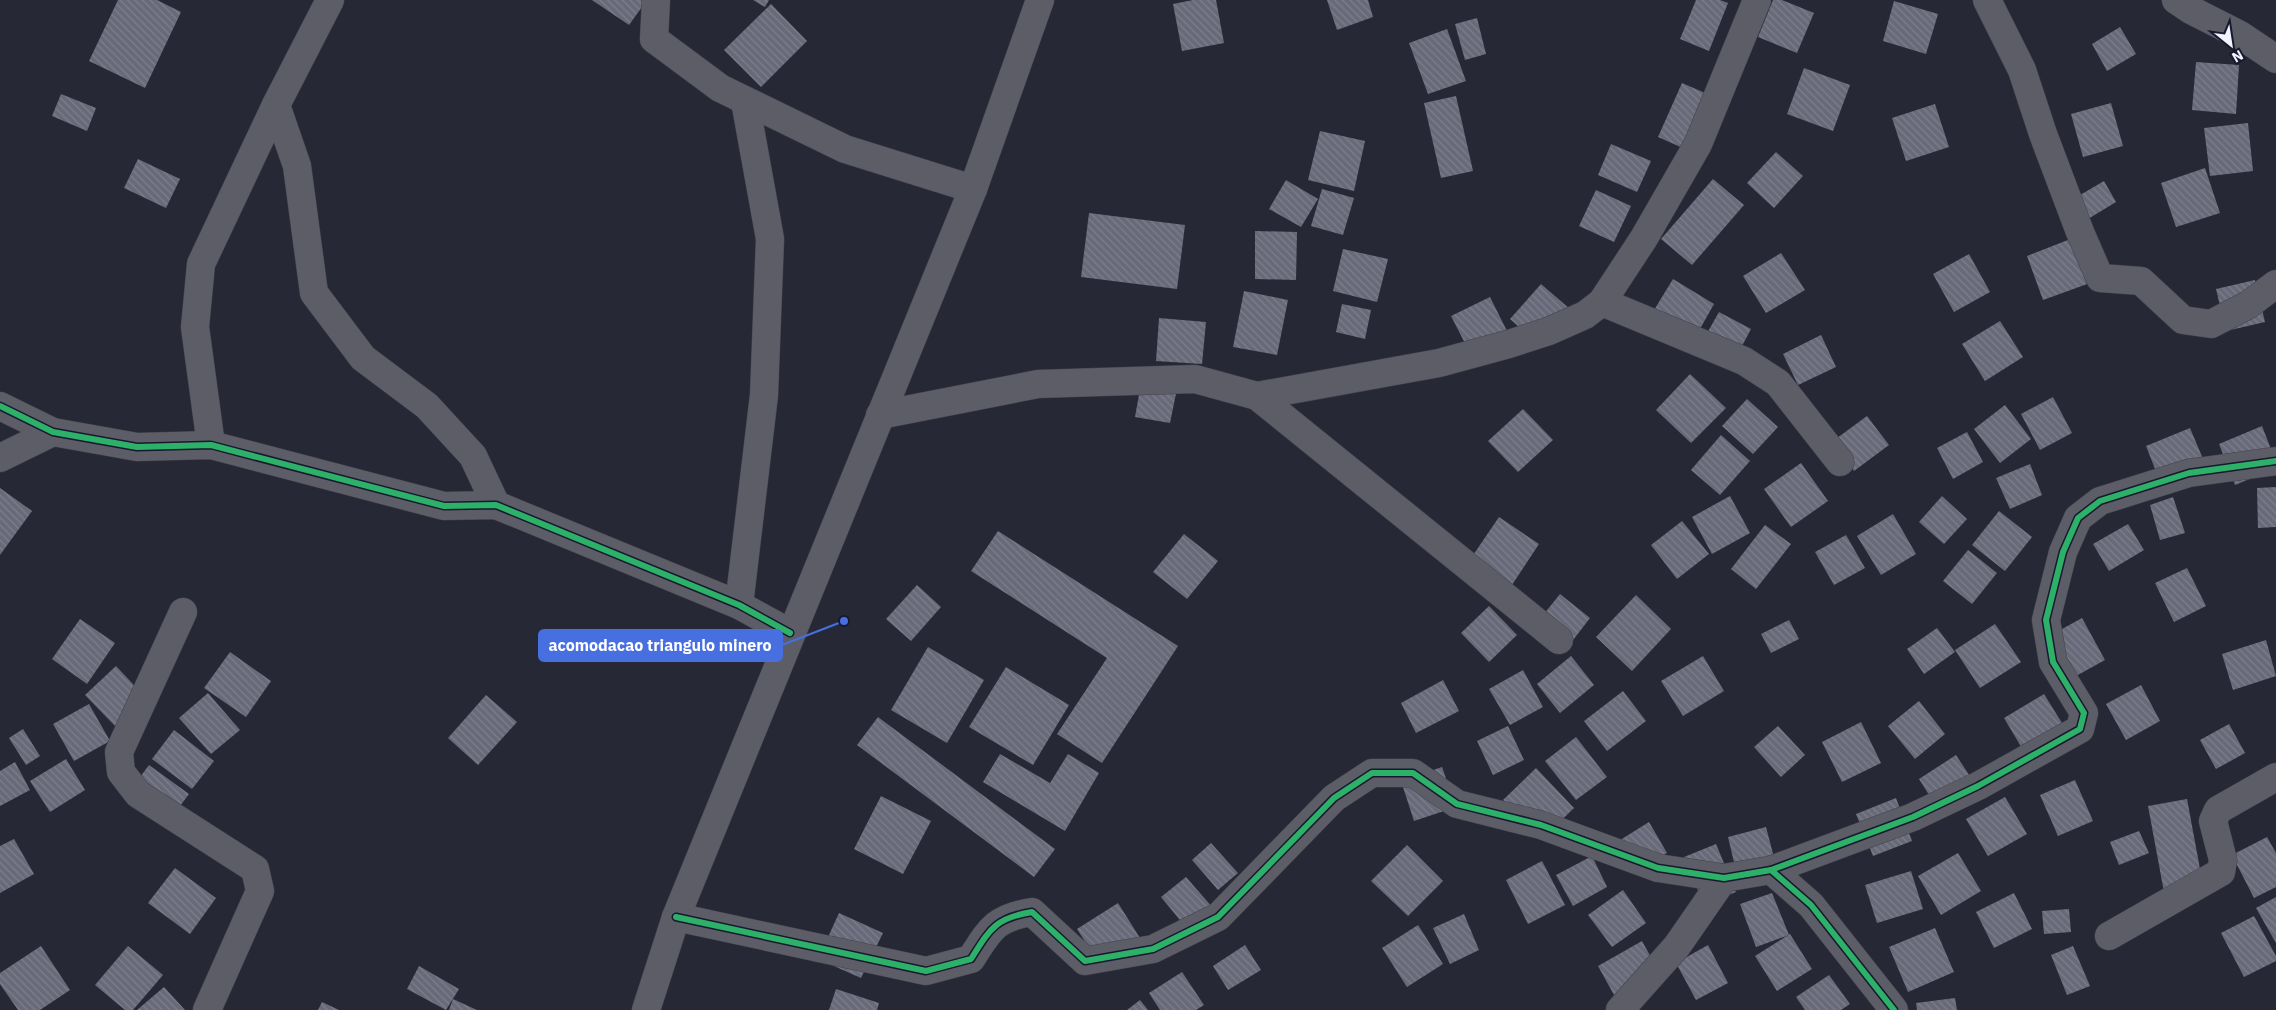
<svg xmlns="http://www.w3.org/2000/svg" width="2276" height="1010" viewBox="0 0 2276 1010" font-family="'IBM Plex Sans',sans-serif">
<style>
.building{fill:url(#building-back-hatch)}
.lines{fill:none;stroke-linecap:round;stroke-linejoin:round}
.street-casing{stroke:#42434d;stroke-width:29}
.secondary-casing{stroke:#42434d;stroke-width:29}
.street{stroke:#5c5d66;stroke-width:28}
.secondary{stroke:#5c5d66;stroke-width:28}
.cycleway-casing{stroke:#181930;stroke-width:9}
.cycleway{stroke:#2db169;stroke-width:6}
.leader{fill:none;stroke:#476fdf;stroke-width:2}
.callout-dot{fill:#476fdf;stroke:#181930;stroke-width:2}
.callout{fill:#476fdf;stroke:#476fdf;stroke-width:2}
.callout-label{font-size:16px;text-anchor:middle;font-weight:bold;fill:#fff}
</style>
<defs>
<pattern id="building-back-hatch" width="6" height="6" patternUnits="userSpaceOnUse" patternTransform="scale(1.25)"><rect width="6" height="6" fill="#686979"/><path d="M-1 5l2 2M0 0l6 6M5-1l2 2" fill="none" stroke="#7e7f8d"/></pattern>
</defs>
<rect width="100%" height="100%" fill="#272835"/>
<g class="building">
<polygon points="118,0 157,0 181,12 145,88 89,61"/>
<polygon points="592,0 647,0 629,25"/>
<polygon points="753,0 769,0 765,7"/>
<polygon points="1193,0 1216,0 1224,43 1182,51 1173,4"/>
<polygon points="1327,0 1368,0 1373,17 1337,30"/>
<polygon points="1696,0 1720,0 1728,3 1709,51 1680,39"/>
<polygon points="1773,0 1782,0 1814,13 1797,53 1758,37"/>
<polygon points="1894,1 1938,14 1926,54 1883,41"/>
<polygon points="771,4 807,41 761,87 724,50"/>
<polygon points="1477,18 1486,54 1465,60 1455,24"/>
<polygon points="2120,27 2136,54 2107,71 2092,44"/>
<polygon points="1447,29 1466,81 1428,94 1409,43"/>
<polygon points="2196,62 2239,65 2236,114 2192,110"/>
<polygon points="1804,68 1850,85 1833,131 1787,114"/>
<polygon points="1682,83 1719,99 1694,153 1658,137"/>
<polygon points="61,94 96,108 87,131 52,116"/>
<polygon points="1456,96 1473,171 1441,178 1424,103"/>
<polygon points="2111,103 2123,146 2083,157 2071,114"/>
<polygon points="1935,104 1949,147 1906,161 1892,118"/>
<polygon points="2248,123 2253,171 2210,176 2204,128"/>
<polygon points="1320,131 1365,141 1354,191 1308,180"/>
<polygon points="1611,144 1651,161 1637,192 1598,175"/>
<polygon points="1776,152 1803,176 1774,208 1747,183"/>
<polygon points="138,159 180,179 166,208 124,188"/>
<polygon points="2205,168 2220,213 2176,227 2161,183"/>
<polygon points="1713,179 1744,205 1692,265 1661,239"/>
<polygon points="1286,180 1318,199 1301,227 1269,209"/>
<polygon points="2104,181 2116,202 2088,219 2075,198"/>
<polygon points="1322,189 1354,198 1343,235 1311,226"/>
<polygon points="1596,190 1631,206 1614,242 1579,226"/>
<polygon points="1089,213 1185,225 1177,289 1081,277"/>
<polygon points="1255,231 1297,232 1296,280 1255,279"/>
<polygon points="2073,238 2090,283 2043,300 2027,256"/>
<polygon points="1343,249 1388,259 1377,302 1333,291"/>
<polygon points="1781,253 1805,290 1766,313 1743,276"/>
<polygon points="1969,254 1990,292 1954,312 1933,274"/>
<polygon points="1673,279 1714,304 1691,345 1648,320"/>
<polygon points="2255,280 2265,322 2226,331 2216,289"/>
<polygon points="1541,284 1570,309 1539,345 1510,319"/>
<polygon points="1244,291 1288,300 1277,355 1233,347"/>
<polygon points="1490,297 1510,337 1472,357 1451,316"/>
<polygon points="1342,304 1371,310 1365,339 1336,332"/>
<polygon points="1719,312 1751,329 1735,359 1702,342"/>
<polygon points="1159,318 1206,322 1202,364 1156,361"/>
<polygon points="2000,321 2023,357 1985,381 1962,344"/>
<polygon points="1821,335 1836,367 1798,385 1783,354"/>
<polygon points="1144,367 1180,374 1170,423 1135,417"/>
<polygon points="1690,374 1726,408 1691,443 1656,410"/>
<polygon points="2053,397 2072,433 2040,450 2021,414"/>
<polygon points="1747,399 1778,427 1753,454 1722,426"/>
<polygon points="2005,405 2031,439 2000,463 1974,429"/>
<polygon points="1523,409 1553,440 1518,472 1488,441"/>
<polygon points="1867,416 1889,445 1854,471 1833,441"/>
<polygon points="2262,426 2276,462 2276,468 2235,485 2219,444"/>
<polygon points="2190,428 2206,466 2161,484 2146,446"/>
<polygon points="1967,432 1983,462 1953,479 1937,448"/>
<polygon points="1721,435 1750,461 1720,495 1691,470"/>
<polygon points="1801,463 1828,501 1791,527 1764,489"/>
<polygon points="2030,464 2042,495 2010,509 1996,478"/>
<polygon points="2276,487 2276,527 2258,528 2257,488"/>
<polygon points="0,488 32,511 0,555"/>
<polygon points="1730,496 1750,533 1712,554 1692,517"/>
<polygon points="1942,496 1967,519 1944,544 1919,522"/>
<polygon points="2173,497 2185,533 2160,540 2150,505"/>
<polygon points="1999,511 2032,537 2005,571 1972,545"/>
<polygon points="1893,514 1916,554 1881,575 1857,536"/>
<polygon points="1499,517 1539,544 1506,594 1465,567"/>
<polygon points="1682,521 1709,554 1677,579 1651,545"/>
<polygon points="2128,524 2144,550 2109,571 2093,544"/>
<polygon points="1765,525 1791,544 1756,589 1731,569"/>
<polygon points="998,531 1178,646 1102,763 1057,734 1107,658 971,571"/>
<polygon points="1184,534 1218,561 1187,599 1153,572"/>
<polygon points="1846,535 1865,568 1834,585 1815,552"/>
<polygon points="1968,550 1997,573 1972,604 1943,581"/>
<polygon points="2187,568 2206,606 2174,622 2155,583"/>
<polygon points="917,585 941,607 911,641 886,619"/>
<polygon points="1560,594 1590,618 1567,648 1536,624"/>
<polygon points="1636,595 1671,629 1632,671 1596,637"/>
<polygon points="1489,606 1517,635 1489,662 1461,633"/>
<polygon points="2082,618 2105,660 2067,681 2044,639"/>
<polygon points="80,619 115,643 87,684 52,659"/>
<polygon points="1789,620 1799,639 1771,653 1761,634"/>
<polygon points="1995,624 2021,662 1980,688 1955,650"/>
<polygon points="1937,628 1955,652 1924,674 1907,649"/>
<polygon points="2266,640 2276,676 2233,690 2222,654"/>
<polygon points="928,647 984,680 947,743 891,710"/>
<polygon points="230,652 271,681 246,717 204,688"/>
<polygon points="1571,656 1594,685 1560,713 1537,684"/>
<polygon points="1703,656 1724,691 1683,716 1661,681"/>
<polygon points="116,666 146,698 115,726 85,695"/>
<polygon points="1006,667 1069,705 1033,765 969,727"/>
<polygon points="1523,670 1543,707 1510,725 1489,689"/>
<polygon points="1443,680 1459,711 1416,733 1401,703"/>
<polygon points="2141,685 2160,721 2126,740 2106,704"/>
<polygon points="1623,691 1646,721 1607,751 1584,721"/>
<polygon points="208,693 240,730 211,754 179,718"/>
<polygon points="2044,694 2070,736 2029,760 2004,718"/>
<polygon points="486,695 517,722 478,765 448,738"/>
<polygon points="1919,701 1945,734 1915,759 1888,726"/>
<polygon points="89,704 110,741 74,761 53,724"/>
<polygon points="878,717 1055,849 1034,877 857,745"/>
<polygon points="1861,722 1881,763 1842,782 1822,742"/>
<polygon points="2229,724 2245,753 2216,769 2200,740"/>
<polygon points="1508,726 1524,760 1493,775 1477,741"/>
<polygon points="1778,726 1805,755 1781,777 1754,747"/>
<polygon points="23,729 40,756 26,765 9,738"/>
<polygon points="174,730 214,761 192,789 152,759"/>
<polygon points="1576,737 1607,777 1576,800 1545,761"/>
<polygon points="1000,754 1050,783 1068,754 1099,773 1065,831 983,782"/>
<polygon points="1956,755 1981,793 1943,817 1919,779"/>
<polygon points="66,759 85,790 50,812 30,781"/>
<polygon points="15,762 30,790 0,806 0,771"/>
<polygon points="149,765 189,794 165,826 126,796"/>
<polygon points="1442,767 1456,807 1414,821 1401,781"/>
<polygon points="1536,768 1574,808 1541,840 1503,800"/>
<polygon points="2075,780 2093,821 2058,836 2040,795"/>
<polygon points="881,796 931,821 903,874 854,849"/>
<polygon points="2005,797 2027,834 1988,856 1966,819"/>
<polygon points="1896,798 1912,841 1873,856 1856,814"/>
<polygon points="2187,799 2203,885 2164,892 2148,806"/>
<polygon points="1649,822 1667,853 1635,872 1617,842"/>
<polygon points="1766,827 1776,865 1737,875 1728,837"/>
<polygon points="2139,831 2149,853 2119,865 2110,842"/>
<polygon points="2267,837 2276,853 2276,887 2254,898 2232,855"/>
<polygon points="14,839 34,874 0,893 0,846"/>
<polygon points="1211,843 1238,873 1218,890 1192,860"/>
<polygon points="1716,844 1736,892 1704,905 1684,857"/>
<polygon points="1407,845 1443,881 1408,916 1371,881"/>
<polygon points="1958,853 1981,891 1941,915 1918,876"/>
<polygon points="1592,856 1607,887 1573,906 1556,875"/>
<polygon points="1542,861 1565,905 1528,924 1506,880"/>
<polygon points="175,868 216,898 190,934 148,903"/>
<polygon points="1911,871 1923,909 1877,923 1865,885"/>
<polygon points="1186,877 1213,908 1188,930 1161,897"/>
<polygon points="1623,890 1646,923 1612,947 1588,915"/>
<polygon points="1772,893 1789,935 1756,947 1740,904"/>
<polygon points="2014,893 2032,929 1994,948 1976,912"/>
<polygon points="2276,897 2276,943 2256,908"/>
<polygon points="1118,903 1145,946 1104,971 1077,929"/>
<polygon points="2069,909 2071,932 2044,934 2042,911"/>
<polygon points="839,913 883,933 861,978 818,959"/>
<polygon points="1464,914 1479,950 1450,964 1433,928"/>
<polygon points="2254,916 2276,956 2276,961 2244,977 2221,933"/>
<polygon points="1418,925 1443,964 1407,987 1382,948"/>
<polygon points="1935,928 1954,972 1908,992 1889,947"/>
<polygon points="1790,934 1812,969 1777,991 1755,956"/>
<polygon points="1642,941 1663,979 1619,1004 1598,966"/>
<polygon points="1245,945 1261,970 1228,990 1213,966"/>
<polygon points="1708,945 1728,983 1696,1000 1676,963"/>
<polygon points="41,946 70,990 40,1010 18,1010 0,984 0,973"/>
<polygon points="128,946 163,975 133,1010 125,1010 95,985"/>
<polygon points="2073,946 2090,986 2067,995 2051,955"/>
<polygon points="419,966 459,989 446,1010 407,989"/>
<polygon points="1182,972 1204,1005 1196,1010 1160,1010 1149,993"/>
<polygon points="1829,975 1850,1004 1841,1010 1805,1010 1796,997"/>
<polygon points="164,987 185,1010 137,1010"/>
<polygon points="836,989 879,1003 877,1010 829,1010"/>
<polygon points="1955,998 1957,1010 1917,1010 1916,1003"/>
<polygon points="453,999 477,1010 449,1010"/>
<polygon points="1140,1000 1148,1010 1127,1010"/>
<polygon points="322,1002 339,1010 318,1010"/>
</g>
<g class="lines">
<defs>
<g id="street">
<polyline points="656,0 654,39 720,88 845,149 973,189"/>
<polyline points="1987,0 2022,70 2043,134 2080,232 2100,278 2141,281 2183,320 2211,324 2248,305 2276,284"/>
<polyline points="2176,0 2191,10 2240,35 2276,59"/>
<polyline points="276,105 297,166 314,293 363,358 427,406 473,456 496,505"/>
<polyline points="1602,302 1744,361 1778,383 1840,462"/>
<polyline points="1257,396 1439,363 1509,344 1549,331 1585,315 1602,302 1644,238 1698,144 1757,0"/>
<polyline points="0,406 53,432 137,447 211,445 444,506 496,505 739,605 790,633"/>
<polyline points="880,415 1038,384 1195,379 1257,396 1559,640"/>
<polyline points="211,445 195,327 201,264 276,105 330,0"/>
<polyline points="0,458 53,432"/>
<polyline points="739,605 764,395 770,239 745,101"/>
<polyline points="183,612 119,752 121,772 138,794 255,869 260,891 207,1010"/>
<polyline points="1771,870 1913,817 1978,786 2080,729 2084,713 2053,662 2046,620 2063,552 2078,518 2100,501 2189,473 2276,461"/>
<path d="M676 917 926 971 971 959C990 929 995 918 1032 912L1085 961 1153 949 1218 917 1334 798 1372 773H1413L1457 804 1541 825 1658 868 1724 878 1771 870 1811 905 1894 1010"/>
<polyline points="2109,936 2221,872 2223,860 2213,821 2218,810 2276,777"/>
<polyline points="1620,1010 1677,946 1724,878"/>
</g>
<polyline id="secondary" points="646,1010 676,917 973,189 1040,0"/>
</defs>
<use href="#street" class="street-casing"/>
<use href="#secondary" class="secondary-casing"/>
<use href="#street" class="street"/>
<use href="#secondary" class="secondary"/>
<defs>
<g id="cycleway">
<polyline points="0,406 53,432 137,447 211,445 444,506 496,505 739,605 790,633"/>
<polyline points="1771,870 1913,817 1978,786 2080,729 2084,713 2053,662 2046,620 2063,552 2078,518 2100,501 2189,473 2276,461"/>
<path d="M676 917 926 971 971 959C990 929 995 918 1032 912L1085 961 1153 949 1218 917 1334 798 1372 773H1413L1457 804 1541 825 1658 868 1724 878 1771 870 1811 905 1894 1010"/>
</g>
</defs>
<use href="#cycleway" class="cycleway-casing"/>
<use href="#cycleway" class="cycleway"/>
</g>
<path class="leader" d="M844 621L782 645"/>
<circle class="callout-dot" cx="844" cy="621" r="5"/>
<rect class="callout" x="539" y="630" width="243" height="31" rx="5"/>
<g class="callout-label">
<text x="660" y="651">acomodacao triangulo minero</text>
</g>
<g transform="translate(2231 45) rotate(150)" stroke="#181930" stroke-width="4" paint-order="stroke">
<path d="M0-4L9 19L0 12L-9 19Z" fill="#f1f3fd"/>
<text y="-8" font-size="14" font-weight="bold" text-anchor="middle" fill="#f1f3fd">N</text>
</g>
</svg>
